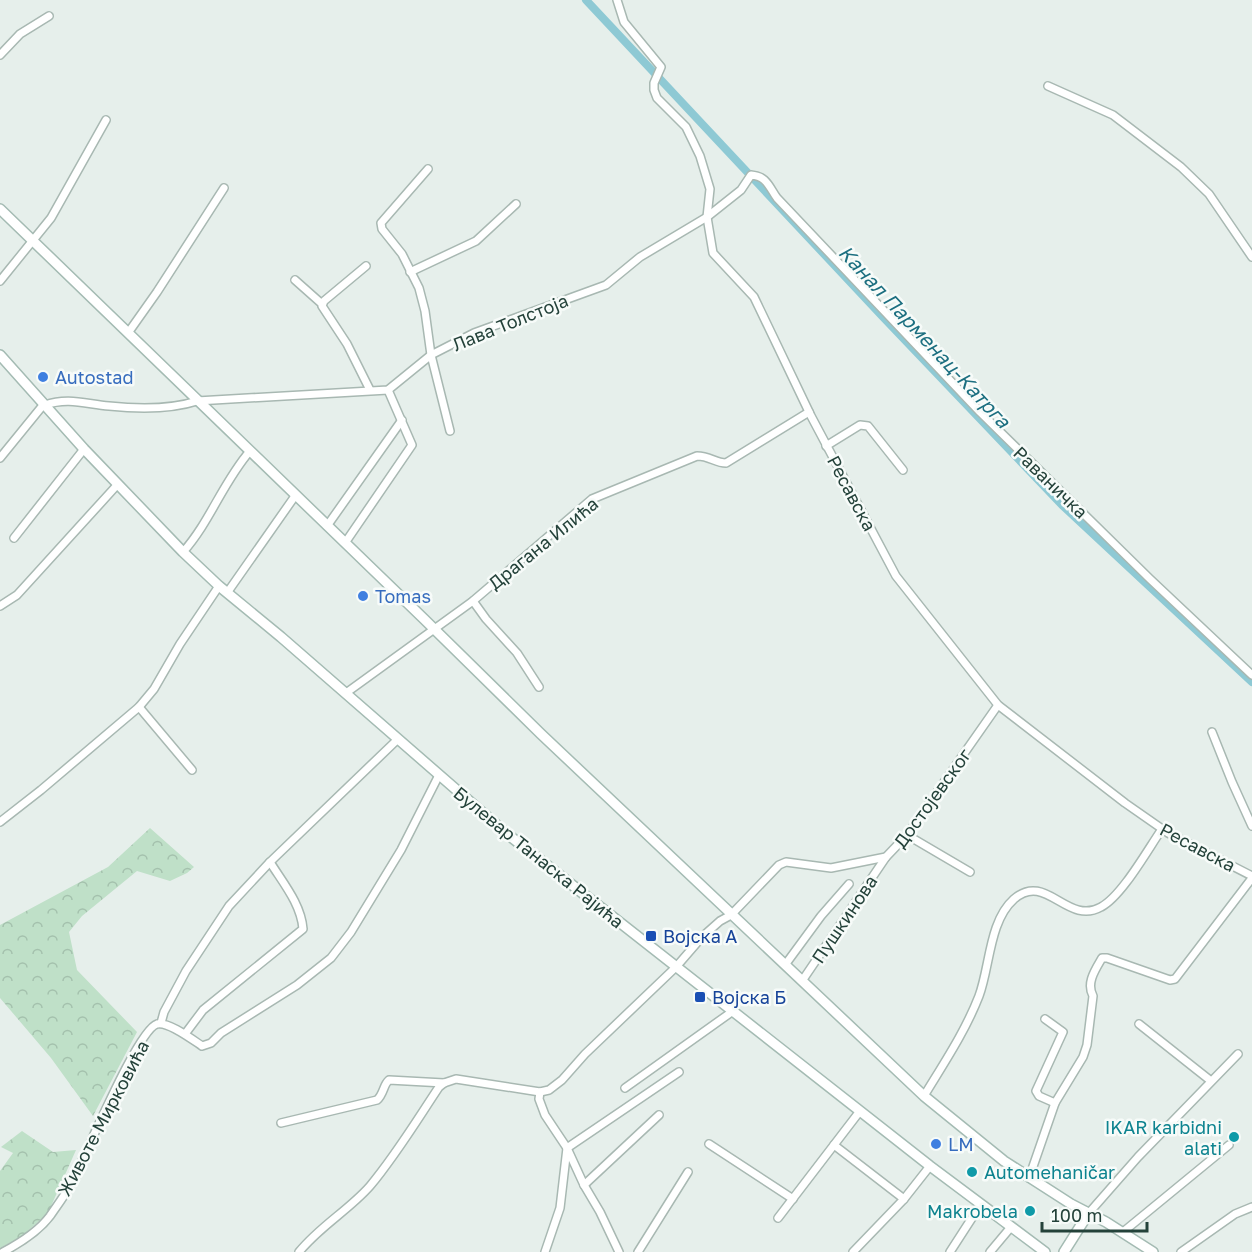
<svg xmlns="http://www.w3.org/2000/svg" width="1252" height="1252" viewBox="0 0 1252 1252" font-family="'Golos Text',sans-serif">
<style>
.forest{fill:url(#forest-crowns)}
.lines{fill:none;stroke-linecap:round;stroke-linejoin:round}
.canal{stroke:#8ec9d4;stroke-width:8}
.street-casing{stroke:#a8b8b2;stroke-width:10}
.secondary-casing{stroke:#a4bbb3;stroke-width:12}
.street{stroke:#fff;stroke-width:7}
.secondary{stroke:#fff;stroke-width:9}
.shop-dot{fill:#3f7fe0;stroke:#f7fbf9;stroke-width:2}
.transit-dot{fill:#1a4fb4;stroke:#f7fbf9;stroke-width:2}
.culture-dot{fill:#0f9aa8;stroke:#f7fbf9;stroke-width:2}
.labels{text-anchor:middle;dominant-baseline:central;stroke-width:5;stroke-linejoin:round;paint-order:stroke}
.street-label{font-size:18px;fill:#24423a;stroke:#f7fbf9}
.shop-label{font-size:18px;fill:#366cbe;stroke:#f7fbf9;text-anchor:start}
.transit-label{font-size:18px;fill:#164399;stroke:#f7fbf9;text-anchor:start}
.culture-label{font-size:18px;fill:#0d838f;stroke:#f7fbf9;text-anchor:end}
.water-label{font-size:20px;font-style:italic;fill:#1c6f80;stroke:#f7fbf9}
</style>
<defs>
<pattern id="forest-crowns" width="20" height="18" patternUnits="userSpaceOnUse" patternTransform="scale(1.5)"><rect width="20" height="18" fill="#bfe0c8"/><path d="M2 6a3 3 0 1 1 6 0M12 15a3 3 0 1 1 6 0" fill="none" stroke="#a4c1ad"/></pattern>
</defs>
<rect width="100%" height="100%" fill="#e6efeb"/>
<g class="forest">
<polygon points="150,828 194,867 187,873 170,881 137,871 82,916 69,932 77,970 137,1032 93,1116 51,1058 0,998 0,925 108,867"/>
<polygon points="22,1131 53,1152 76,1150 48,1213 21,1237 0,1248 0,1171 13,1153 1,1147"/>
</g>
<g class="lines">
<polyline class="canal" points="586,0 883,317 1062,505 1252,682"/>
<defs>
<g id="street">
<polyline points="617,0 624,22 661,67 654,83 654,90 657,98 686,127 700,156 710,189 707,217 713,253 754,297 811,416 896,576 998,705 1125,803 1168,833 1252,876"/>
<polyline points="0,55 20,34 49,16"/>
<polyline points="1048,86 1113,115 1181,167 1209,194 1252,257"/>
<polyline points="428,169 381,223 382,229 402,254 419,288 425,311 431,355 450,431"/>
<polyline points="366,266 324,301 322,306 347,344 370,390"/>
<polyline points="410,272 476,241 516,204"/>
<polyline points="295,280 322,304"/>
<polyline points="0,281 51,218 106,120"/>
<polyline points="128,333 157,292 224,188"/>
<path d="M45 405C68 397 86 404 109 406 138 409 169 410 197 401L388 390 431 355 474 333 606 285 640 257 707 217 741 190 751 175C767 176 769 187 777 198L980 412 1150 579 1252 675"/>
<polyline points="826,446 860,425 868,426 903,470"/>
<polyline points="0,458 44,404"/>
<polyline points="327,526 402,420"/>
<polyline points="14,538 84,449"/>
<polyline points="345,543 412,445 388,390"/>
<path d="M183 552C210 522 223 482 250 451"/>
<polyline points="227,593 295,496"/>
<polyline points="473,601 486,619 517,653 539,687"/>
<polyline points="0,606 17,595 118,484"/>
<path d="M346 693 473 601 592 499 697 456C710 456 715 463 726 463L809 412"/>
<polyline points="139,707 192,770"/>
<polyline points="1212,732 1232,782 1252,826"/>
<polyline points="0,822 41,790 139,707 154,689 180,644 219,586"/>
<polyline points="907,835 970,872"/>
<polyline points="785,965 821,916 849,884"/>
<polyline points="802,981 886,857"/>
<polyline points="1045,1019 1063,1032 1036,1091 1039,1096 1055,1103"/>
<polyline points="161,1023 164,1012 186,971 229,906 270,862 398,739"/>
<polyline points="1139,1024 1211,1081"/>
<path d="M185 1034 203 1010 303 929C301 904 283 883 270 862"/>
<polyline points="625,1088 733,1011"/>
<polyline points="540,1092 539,1099 545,1115 567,1148 584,1185 600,1212 619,1252"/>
<path d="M924 1096C944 1063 965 1032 979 996 990 967 989 921 1014 899 1046 871 1067 926 1101 907 1122 896 1148 849 1162 829"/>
<path d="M281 1123 377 1100C384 1094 383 1085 389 1080L444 1083"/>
<polyline points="709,1144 793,1199"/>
<polyline points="834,1145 904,1199"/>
<path d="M1029 1178 1055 1103 1083 1057 1087 1045 1093 996C1086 983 1095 970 1102 958H1107L1170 980 1175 979 1252 878"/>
<polyline points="584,1185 659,1115"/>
<polyline points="1088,1214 1138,1157 1238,1054"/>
<polyline points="778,1218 860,1111"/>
<polyline points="1123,1232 1229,1145"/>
<path d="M3 1252C20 1243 38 1232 50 1216 56 1207 63 1198 68 1189 83 1163 137 1030 157 1024 168 1021 193 1040 202 1046L211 1043 221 1033 297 985 331 958 351 932 401 850 439 775"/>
<path d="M299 1252C320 1226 349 1210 370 1186 396 1155 417 1120 439 1087L444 1083 456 1079 540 1092 549 1090 562 1080 585 1054 676 967 702 937 720 921 731 915 779 865 786 862 831 868 886 857 907 835 998 705"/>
<polyline points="545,1252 560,1208 567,1148 679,1072"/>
<polyline points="638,1252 688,1172"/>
<polyline points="853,1252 904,1199 930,1166"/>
<polyline points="950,1252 981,1204"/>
<polyline points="990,1252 1011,1227"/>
<polyline points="1181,1252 1235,1214 1252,1207"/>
</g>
<g id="secondary">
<polyline points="0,209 424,619 541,734 924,1096 1004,1161 1071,1204 1106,1222 1153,1252"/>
<polyline points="0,355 84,449 183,552 219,586 281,637 506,833 930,1166 1045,1252"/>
<polyline points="1064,1252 1088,1214"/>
</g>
</defs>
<use href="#street" class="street-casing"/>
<use href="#secondary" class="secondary-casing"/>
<use href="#street" class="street"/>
<use href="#secondary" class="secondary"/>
</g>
<g class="shop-dot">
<circle cx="43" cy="377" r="6"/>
<circle cx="363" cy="596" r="6"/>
<circle cx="936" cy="1144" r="6"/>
</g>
<g class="transit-dot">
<rect x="645" y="930" width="12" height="12" rx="3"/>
<rect x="694" y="991" width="12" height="12" rx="3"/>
</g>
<g class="culture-dot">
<circle cx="1234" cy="1137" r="6"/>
<circle cx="972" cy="1172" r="6"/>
<circle cx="1030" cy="1211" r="6"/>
</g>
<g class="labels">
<g class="street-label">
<text transform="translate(510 322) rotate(-22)">Лава Толстоја</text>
<text transform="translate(1051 482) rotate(44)">Раваничка</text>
<text transform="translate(852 493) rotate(62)">Ресавска</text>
<text transform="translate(543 543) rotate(-39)">Драгана Илића</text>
<text transform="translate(932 798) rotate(-54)">Достојевског</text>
<text transform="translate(1198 847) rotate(28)">Ресавска</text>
<text transform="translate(539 857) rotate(39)">Булевар Танаска Рајића</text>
<text transform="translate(844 919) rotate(-56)">Пушкинова</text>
<text transform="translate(103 1118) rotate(-62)">Животе Мирковића</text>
</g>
<g class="shop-label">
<text x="55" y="377">Autostad</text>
<text x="375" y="596">Tomas</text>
<text x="948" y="1144">LM</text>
</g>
<g class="transit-label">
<text x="663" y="936">Војска А</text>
<text x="712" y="997">Војска Б</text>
</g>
<g class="culture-label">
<text x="1222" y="1127">IKAR karbidni<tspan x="1222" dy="21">alati</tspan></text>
<text x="984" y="1172" text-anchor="start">Automehaničar</text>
<text x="1018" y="1211">Makrobela</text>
</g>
<g class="water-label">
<text transform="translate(925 336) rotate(47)">Канал Парменац-Катрга</text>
</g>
</g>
<path d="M1042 1222v9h105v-9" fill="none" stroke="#24423a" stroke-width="3"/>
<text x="1051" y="1222" font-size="18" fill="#24423a" stroke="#f7fbf9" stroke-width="4.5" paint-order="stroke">100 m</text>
</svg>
